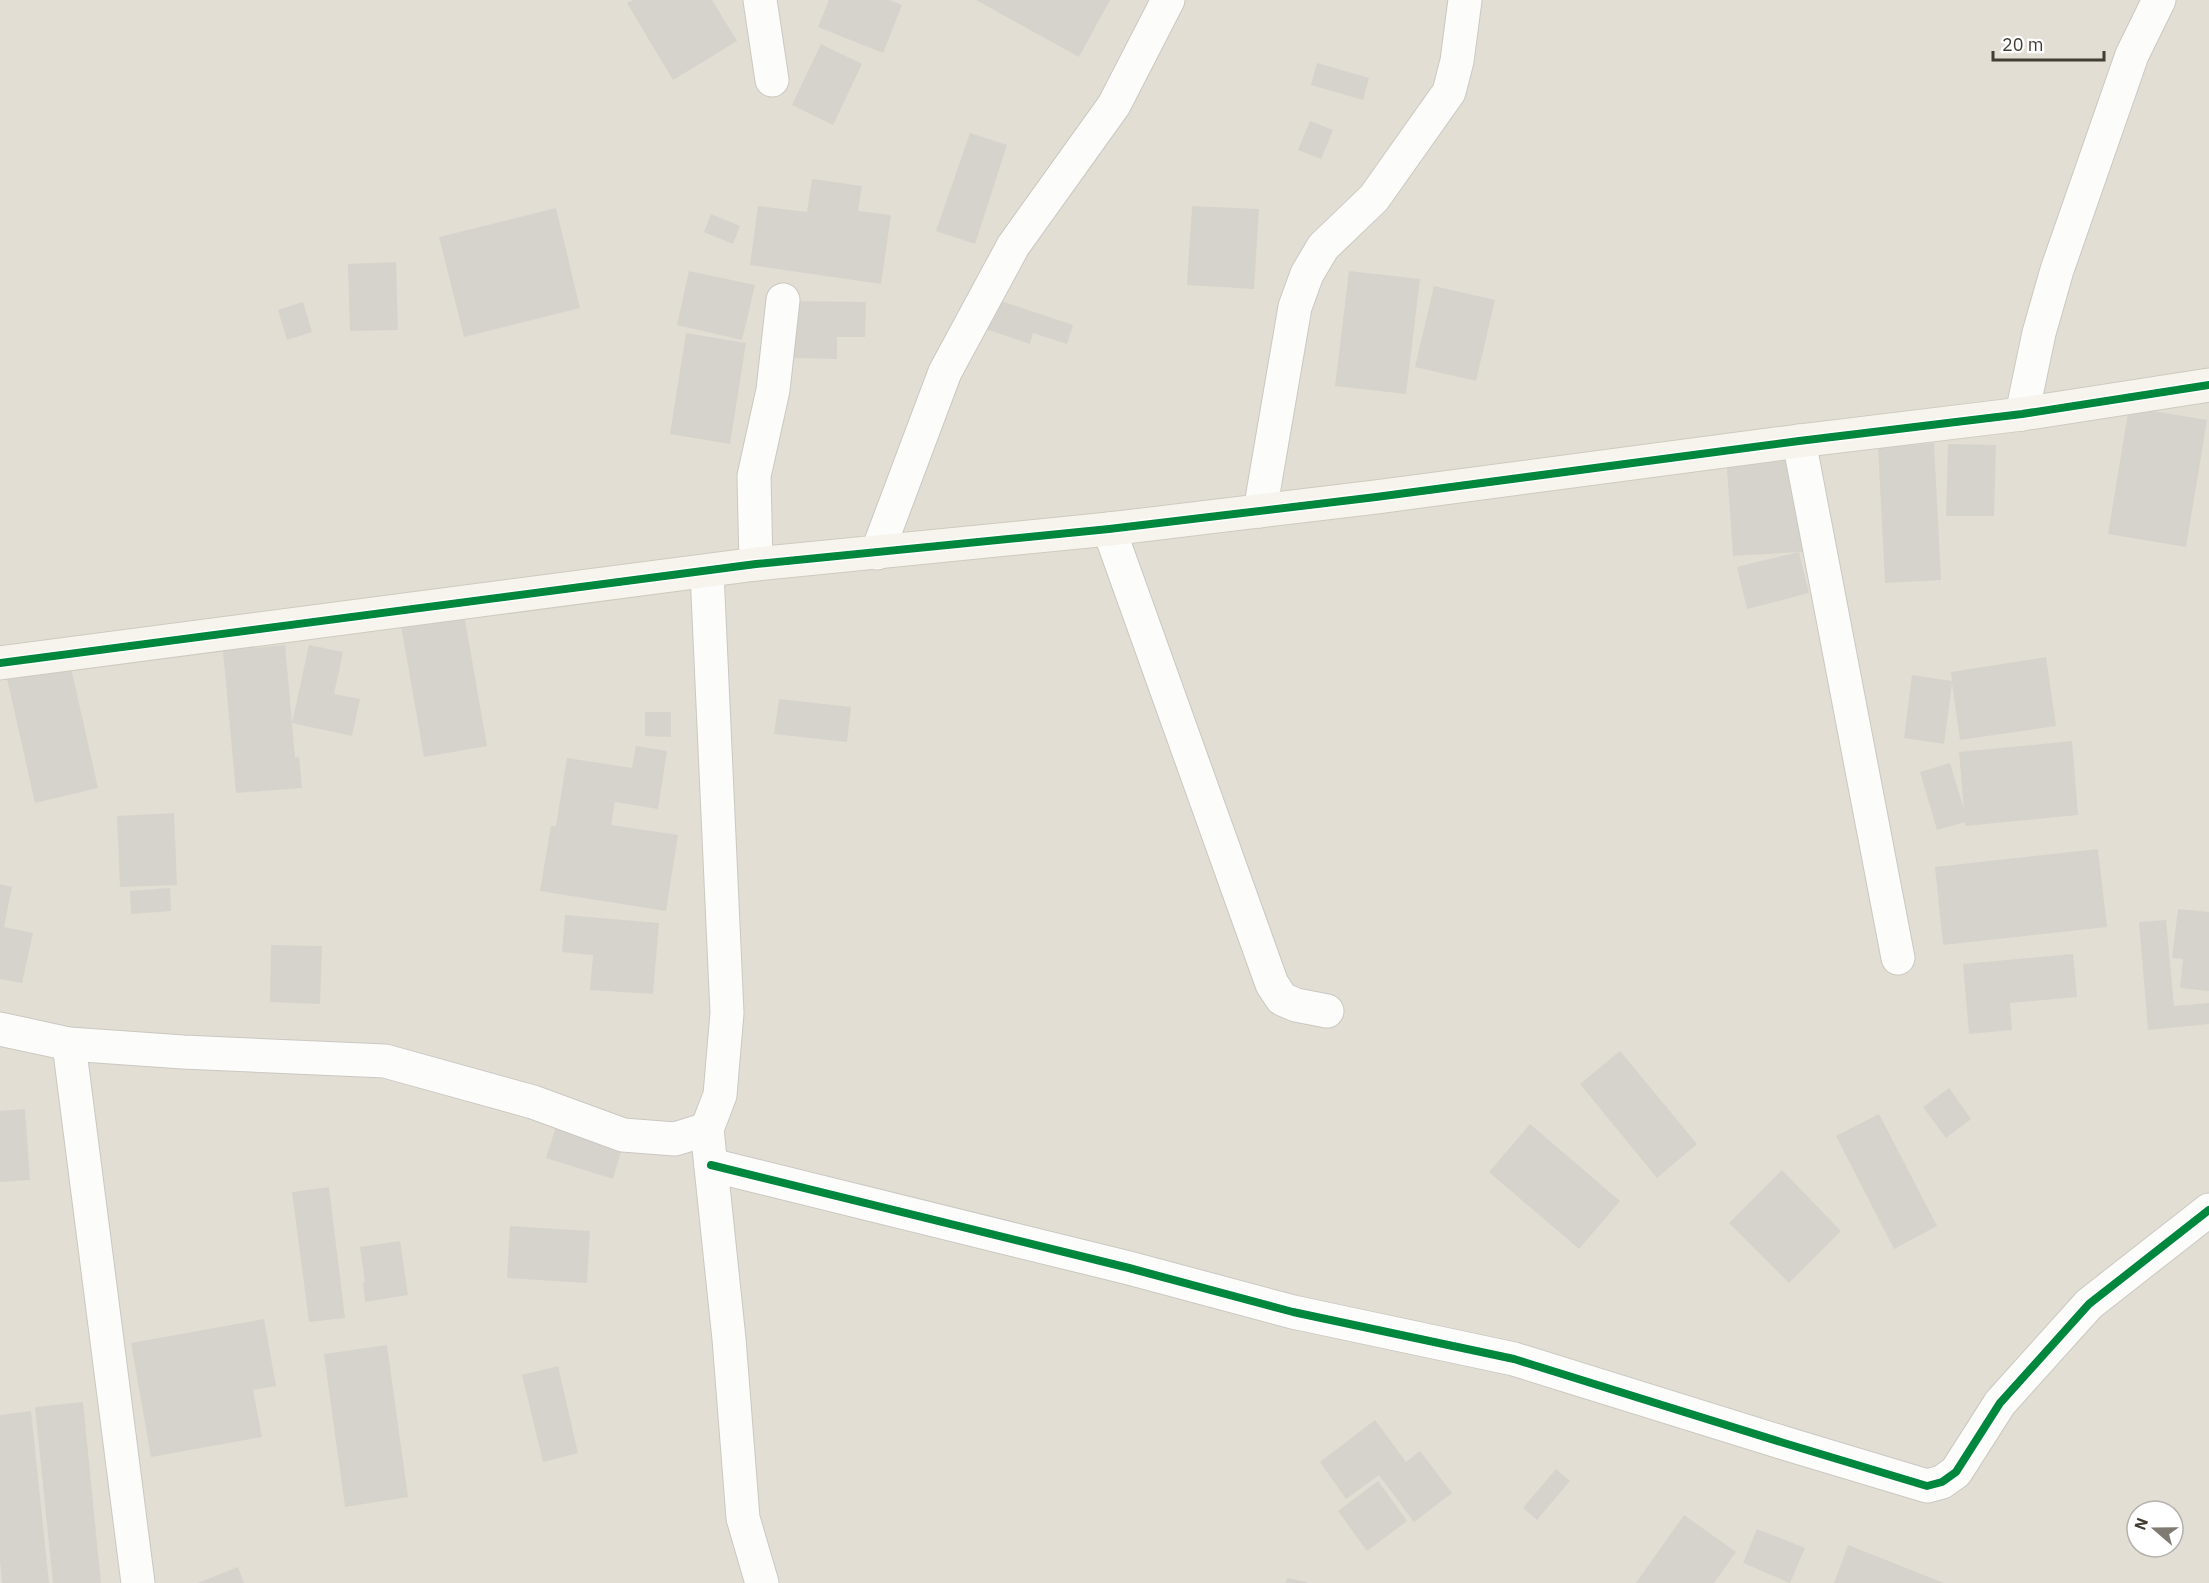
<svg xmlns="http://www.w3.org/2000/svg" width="2209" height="1583" viewBox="0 0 2209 1583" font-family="'IBM Plex Sans',sans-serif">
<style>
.residential{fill:#e2ded4;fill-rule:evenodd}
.building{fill:#d6d3cd}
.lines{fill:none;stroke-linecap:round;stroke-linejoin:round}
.street-casing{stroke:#cbc8c2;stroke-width:35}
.secondary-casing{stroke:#cfcabf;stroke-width:35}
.street{stroke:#fcfcfb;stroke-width:33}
.secondary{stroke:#f6f4ed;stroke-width:33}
.cycleway-casing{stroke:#fff;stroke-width:11}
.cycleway{stroke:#00873e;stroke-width:8}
</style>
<rect width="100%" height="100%" fill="#eeece6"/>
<path class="residential" d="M0 0H2209V1583H0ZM2137 1511H2173V1547H2137Z"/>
<g class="building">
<polygon points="633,0 712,0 737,41 673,80 627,3"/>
<polygon points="829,0 889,0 902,5 883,53 818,27"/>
<polygon points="976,0 1110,0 1079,57"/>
<polygon points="821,44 862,64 833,125 792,105"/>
<polygon points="1317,63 1369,78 1363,100 1311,85"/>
<polygon points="1310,121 1333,130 1321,159 1298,150"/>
<polygon points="970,133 1007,145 975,244 936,231"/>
<polygon points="812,179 862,186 858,211 891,215 881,284 750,265 758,206 807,212"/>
<polygon points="1192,206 1259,209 1254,289 1187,285"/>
<polygon points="556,208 580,308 464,337 439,237"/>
<polygon points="711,214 740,226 733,244 704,232"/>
<polygon points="396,262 398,330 350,331 348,264"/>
<polygon points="689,271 755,285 742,340 677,325"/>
<polygon points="1349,271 1420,279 1406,394 1335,386"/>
<polygon points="1434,286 1495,300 1476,381 1415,367"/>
<polygon points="995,299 1073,325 1067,344 1033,333 1030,344 986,329"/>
<polygon points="793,301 866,302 865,337 837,337 837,359 792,358"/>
<polygon points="303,302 312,332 287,340 278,310"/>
<polygon points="686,333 746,343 730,444 670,434"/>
<polygon points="2129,407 2207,420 2186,547 2108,534"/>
<polygon points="1934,443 1941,580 1885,583 1878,447"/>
<polygon points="1948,444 1996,445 1994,516 1946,516"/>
<polygon points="1796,449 1803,552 1799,552 1809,593 1747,609 1737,567 1799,552 1733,556 1726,454"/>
<polygon points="463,609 487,746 424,757 400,620"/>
<polygon points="285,645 292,723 309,645 343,652 334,694 360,699 352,736 292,723 295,758 299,757 302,788 236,793 223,651"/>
<polygon points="67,650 98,788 35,803 4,665"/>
<polygon points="2046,657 2056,726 1960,740 1952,683 1944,744 1904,738 1912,675 1952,681 1951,672"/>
<polygon points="779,699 851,707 847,742 774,734"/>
<polygon points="645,712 671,712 671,737 645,736"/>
<polygon points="2072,741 2078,815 1965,826 1965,822 1937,830 1920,772 1950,763 1964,810 1959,752"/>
<polygon points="636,746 667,751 658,809 615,802 611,825 678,835 666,911 540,891 551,826 556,826 567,758 632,768"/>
<polygon points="174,813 177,885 120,887 117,816"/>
<polygon points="2098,849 2107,927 1943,945 1935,867"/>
<polygon points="0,884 12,887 4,927 33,933 22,983 0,979"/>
<polygon points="170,888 171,911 131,914 130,891"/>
<polygon points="2178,909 2209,912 2209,991 2180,988 2183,959 2172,958"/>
<polygon points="565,915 659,923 653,994 590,990 593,955 562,952"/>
<polygon points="2166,920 2174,1006 2209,1003 2209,1024 2148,1030 2139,922"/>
<polygon points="271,945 322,946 320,1004 270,1002"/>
<polygon points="2073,954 2077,997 2010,1003 2012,1030 1969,1034 1963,964"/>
<polygon points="1620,1051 1697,1144 1657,1178 1580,1084"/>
<polygon points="1949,1088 1971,1119 1946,1138 1923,1107"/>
<polygon points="25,1109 30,1180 0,1182 0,1111"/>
<polygon points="1879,1114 1937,1226 1894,1249 1836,1136"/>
<polygon points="1530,1124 1620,1201 1579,1249 1489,1172"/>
<polygon points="556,1127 622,1148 613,1179 546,1158"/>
<polygon points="1782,1170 1841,1231 1789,1283 1729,1223"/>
<polygon points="329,1187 345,1318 309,1322 292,1192"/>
<polygon points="510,1226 590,1231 587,1283 507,1278"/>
<polygon points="400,1241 408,1295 365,1302 363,1282 365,1282 360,1247"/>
<polygon points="264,1319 276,1386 253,1390 262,1437 151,1457 131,1343"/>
<polygon points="387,1345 408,1497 345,1507 324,1354"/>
<polygon points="558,1366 578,1453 543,1462 522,1375"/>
<polygon points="83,1402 101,1583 53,1583 35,1407"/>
<polygon points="31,1411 49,1583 2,1583 0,1561 0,1415"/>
<polygon points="1375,1420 1406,1462 1420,1451 1452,1493 1414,1522 1379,1475 1346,1499 1320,1462"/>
<polygon points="1556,1469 1570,1481 1537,1520 1523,1508"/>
<polygon points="1378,1481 1407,1521 1367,1551 1338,1511"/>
<polygon points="1684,1515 1736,1552 1714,1583 1636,1583"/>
<polygon points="1757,1529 1805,1548 1790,1583 1743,1563"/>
<polygon points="1848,1545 1944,1583 1834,1583"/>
<polygon points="238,1567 244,1583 198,1583"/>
<polygon points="1287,1578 1307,1582 1307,1583 1286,1583"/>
</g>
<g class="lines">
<defs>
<g id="street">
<polyline points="760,0 772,80"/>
<polyline points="2022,414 2039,333 2057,270 2132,55 2159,0"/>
<polyline points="1799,441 1898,958"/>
<polyline points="1260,511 1295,307 1307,274 1323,247 1374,198 1449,92 1457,61 1465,0"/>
<polyline points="1109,529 1272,984 1282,999 1296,1005 1327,1011"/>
<polyline points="877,553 945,372 1013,246 1114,105 1168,0"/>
<polyline points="756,564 754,476 773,390 783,300"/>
<polyline points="707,572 727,1013 720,1095 707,1129 729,1339 743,1518 762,1583"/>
<polyline points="0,1029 69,1044 183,1052 385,1061 533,1102 623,1135 675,1139 707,1129"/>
<polyline points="69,1044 138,1583"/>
<polyline points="711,1165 1129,1268 1293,1312 1514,1359 1784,1443 1927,1486 1942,1482 1956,1472 2000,1403 2089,1304 2209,1210"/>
</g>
<polyline id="secondary" points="0,663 756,564 1109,529 1376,497 1799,441 2022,414 2209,385"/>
</defs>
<use href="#street" class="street-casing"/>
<use href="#secondary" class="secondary-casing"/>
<use href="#street" class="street"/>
<use href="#secondary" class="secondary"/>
<defs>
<g id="cycleway">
<polyline points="0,663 756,564 1109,529 1376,497 1799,441 2022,414 2209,385"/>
<polyline points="711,1165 1129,1268 1293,1312 1514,1359 1784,1443 1927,1486 1942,1482 1956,1472 2000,1403 2089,1304 2209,1210"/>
</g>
</defs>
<use href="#cycleway" class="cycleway-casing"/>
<use href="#cycleway" class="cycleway"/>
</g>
<g transform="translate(2155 1529) rotate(290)"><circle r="28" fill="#ffffff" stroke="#b4b1ae" stroke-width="1.5"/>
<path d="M0-4.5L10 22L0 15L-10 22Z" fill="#7f7a72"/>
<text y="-9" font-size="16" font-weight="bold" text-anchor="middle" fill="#433d34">N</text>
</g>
<path d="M1993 51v9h111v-9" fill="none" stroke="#433d34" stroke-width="3"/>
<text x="2002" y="51" font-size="18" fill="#433d34" stroke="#ffffff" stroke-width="4.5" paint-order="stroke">20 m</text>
</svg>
